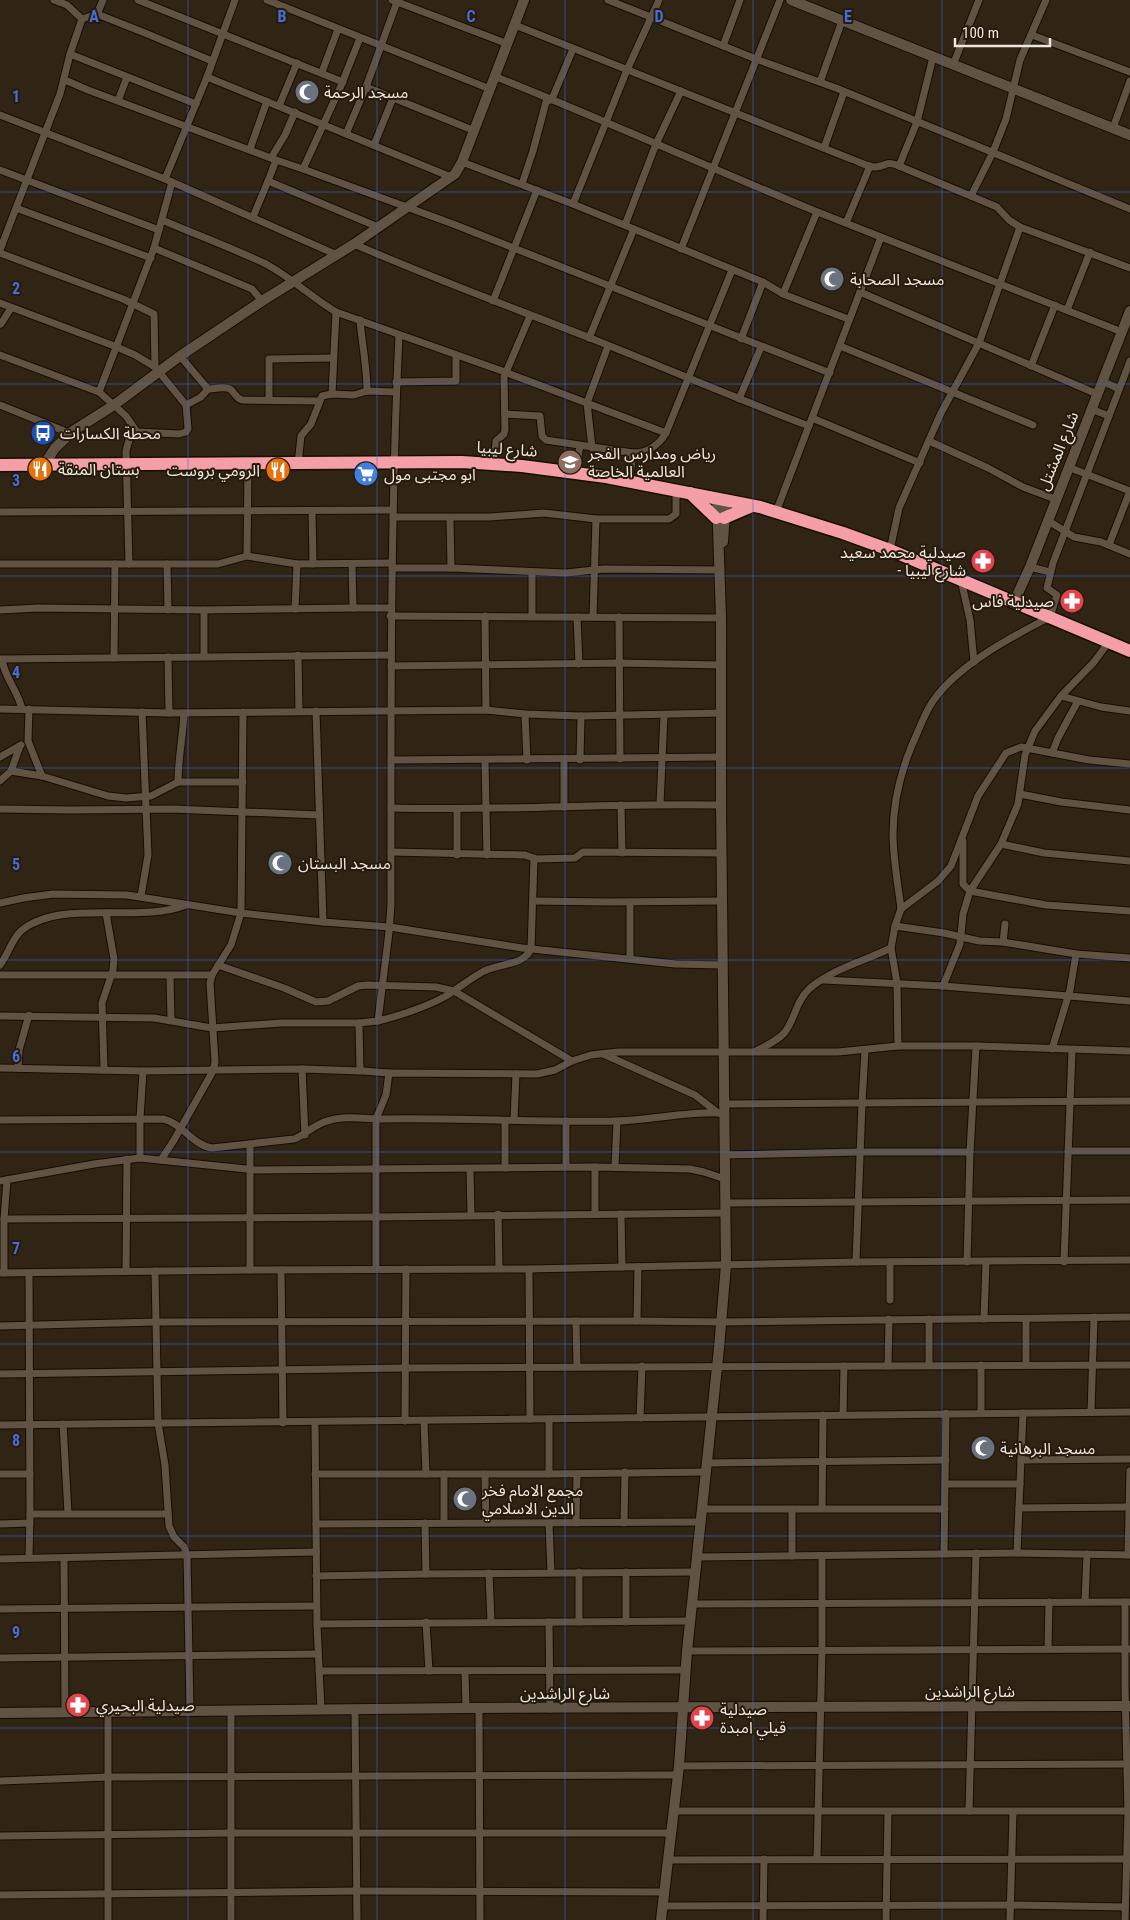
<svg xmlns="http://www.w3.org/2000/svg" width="1130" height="1920" viewBox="0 0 1130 1920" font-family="'Roboto Condensed','Noto Sans Arabic',sans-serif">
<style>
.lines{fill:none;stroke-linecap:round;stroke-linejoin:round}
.street-casing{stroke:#170d02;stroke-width:9}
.secondary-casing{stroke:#170d02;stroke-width:12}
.highway-casing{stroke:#170d02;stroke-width:15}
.street{stroke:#605343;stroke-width:7}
.secondary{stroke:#605343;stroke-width:10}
.highway{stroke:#f49fa8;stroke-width:12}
.grid{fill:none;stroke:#476dd9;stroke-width:1;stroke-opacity:0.55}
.labels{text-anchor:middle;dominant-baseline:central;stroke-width:4;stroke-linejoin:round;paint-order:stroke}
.poi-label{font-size:16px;fill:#eee7dd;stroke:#261b0c;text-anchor:start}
.street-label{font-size:16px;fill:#eee7dd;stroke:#261b0c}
.grid-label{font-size:16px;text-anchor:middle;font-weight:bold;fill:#476dd9;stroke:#261b0c;stroke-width:4;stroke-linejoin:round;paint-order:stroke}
</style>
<rect width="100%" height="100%" fill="#302415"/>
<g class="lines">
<defs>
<g id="street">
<polyline points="103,0 97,14 145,33 212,61"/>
<polyline points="138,0 343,82"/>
<polyline points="267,0 490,89"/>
<polyline points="392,0 508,44"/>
<polyline points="608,0 756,59 836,88 1130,209"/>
<polyline points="82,19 97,14"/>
<path d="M515 25 851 159C858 161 867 167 875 167 886 167 885 160 899 166L997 207 1009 220 1020 227 1130 268"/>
<polyline points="1032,35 1130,72"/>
<polyline points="723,46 740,0"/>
<polyline points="70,54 196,104"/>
<polyline points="953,65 979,0"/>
<polyline points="322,72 338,29"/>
<path d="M494 76C602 119 708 167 815 211 917 252 1020 291 1122 332"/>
<polyline points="207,77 451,177"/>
<polyline points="65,80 88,90 276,160 268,181 378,227"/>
<polyline points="820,82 842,21"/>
<polyline points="366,87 475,131"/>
<polyline points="118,101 127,77"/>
<polyline points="279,106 297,63"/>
<polyline points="0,115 165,179"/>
<polyline points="1113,128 1130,81"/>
<polyline points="346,134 366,87 397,2"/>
<polyline points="374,145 393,98"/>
<polyline points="824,148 844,92"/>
<polyline points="250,149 267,101"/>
<polyline points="271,158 285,135 295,112"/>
<polyline points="276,160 303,169 340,88 360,38"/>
<polyline points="462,162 573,204 763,282 783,294 848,319"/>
<polyline points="899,166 917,122 933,57"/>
<polyline points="303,169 453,224 830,373"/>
<polyline points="0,170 159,230"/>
<polyline points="172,182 337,255"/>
<polyline points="522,184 533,151 546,102 552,99 573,49"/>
<polyline points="971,196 993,152 1006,119 1020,60 1046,0"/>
<polyline points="573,204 627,70 659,0"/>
<polyline points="16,208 60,94 70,54 82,19 67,5 54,0"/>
<polyline points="253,217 268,181"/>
<path d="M162 220C197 235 232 248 266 264 292 278 311 297 336 312L505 372 666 433"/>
<polyline points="846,223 870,166"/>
<polyline points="625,225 656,144 681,91"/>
<path d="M354 244C432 278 511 307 590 338 663 367 735 398 809 426"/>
<polyline points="154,248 252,289 262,301"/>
<polyline points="681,249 780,0"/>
<polyline points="0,250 16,208 151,258"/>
<polyline points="0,253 123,299 154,314 155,367 186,405 188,429 186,432 179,434 137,432 129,440 126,451 129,564"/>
<polyline points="860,292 1097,394"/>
<polyline points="783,294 817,212"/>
<polyline points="493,301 537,190"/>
<polyline points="0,303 117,347 135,355 155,367"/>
<polyline points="1067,310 1090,252"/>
<path d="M360 320C362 344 367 367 367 391"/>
<polyline points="1,324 11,308"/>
<polyline points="589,338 634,229"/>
<polyline points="741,339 763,282"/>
<polyline points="840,346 1033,425"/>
<polyline points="0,355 99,392 154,248 172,182 165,179 207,77 235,0"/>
<polyline points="180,356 208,389"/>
<polyline points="1031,366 1055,305"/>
<polyline points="1102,381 1119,389"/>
<polyline points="396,382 456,381 456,355"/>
<polyline points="99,392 126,416 137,432"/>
<polyline points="332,394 336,312"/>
<polyline points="269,399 269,359 332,358"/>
<polyline points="739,399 761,347"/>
<polyline points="0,405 69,433"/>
<path d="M186 405 201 397 208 389C213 389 225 386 230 389 235 392 235 398 242 400L319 401"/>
<polyline points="1091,409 1109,416"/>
<polyline points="505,414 540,416 542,436 546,440 633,453"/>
<polyline points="812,418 920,463"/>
<polyline points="929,441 988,468 1023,487 1055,499"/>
<polyline points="592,448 587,403 608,346"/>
<polyline points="298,464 301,436 311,424 322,396 332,394 354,395 367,391 396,392"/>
<polyline points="494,464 496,441 504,434 505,430 504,377 530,316"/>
<polyline points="1068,467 1130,491"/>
<polyline points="575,473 580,446"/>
<path d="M629 482 633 453C648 453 658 446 666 433L732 270"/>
<polyline points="312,511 313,564"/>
<polyline points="0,512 393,510"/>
<polyline points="776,512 881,237"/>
<polyline points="393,517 490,517 544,513 596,519 669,519 676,514 676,491"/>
<polyline points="450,518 451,568"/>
<polyline points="1047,520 1074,537 1101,542 1130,554"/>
<polyline points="1109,545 1130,491"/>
<polyline points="890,550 899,508 941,413 979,343 1020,227"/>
<polyline points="247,556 297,564 391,563"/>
<polyline points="0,564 218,564 247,556 248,465"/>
<polyline points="167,564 168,610"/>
<polyline points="352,564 353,608 391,608"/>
<polyline points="1030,567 1050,572"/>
<polyline points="392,568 451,568 566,573 604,569 721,570"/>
<polyline points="532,572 532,616"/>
<polyline points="961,580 970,620 974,662"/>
<polyline points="295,609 297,564"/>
<polyline points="0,610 38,608 204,610 204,656"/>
<polyline points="204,610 353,608"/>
<polyline points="390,616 721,618"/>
<polyline points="485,616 486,710"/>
<polyline points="577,617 579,664"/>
<polyline points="593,617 596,519"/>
<polyline points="619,617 620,759"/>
<polyline points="298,655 299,711"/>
<polyline points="168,657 169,713"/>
<polyline points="114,658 115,564"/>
<path d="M0 659H2C4 677 18 691 22 709"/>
<polyline points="2,659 391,655"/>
<polyline points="391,666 620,663 721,665"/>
<polyline points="1061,696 1101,707 1130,711"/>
<polyline points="0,709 169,713 486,710 525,714 581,716 721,713"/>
<polyline points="29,709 28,741 42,776"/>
<polyline points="316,711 323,922"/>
<polyline points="525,714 527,760"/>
<polyline points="1052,753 1058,738 1078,701"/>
<polyline points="0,757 21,745"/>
<polyline points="391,760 721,757"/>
<polyline points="485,760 487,855"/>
<polyline points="580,760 581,716"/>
<polyline points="11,771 42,776 108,796 126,798 151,796 178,782 243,782"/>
<polyline points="0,781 11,771 20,746"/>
<path d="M178 782C178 759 183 736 184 713"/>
<polyline points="1020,794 1061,802 1130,810"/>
<polyline points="660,804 664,715"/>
<polyline points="621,805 622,853"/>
<polyline points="564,807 564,760"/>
<path d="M391 808C501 811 611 803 721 805"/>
<polyline points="0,809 70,810 173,809 319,815"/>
<polyline points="457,810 457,855"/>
<polyline points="963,841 963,884 970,891 1046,905 1130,911"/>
<polyline points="1001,844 1044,853 1130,861"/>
<polyline points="391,852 525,855 536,859 575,858 583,852 722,853"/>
<polyline points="141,896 148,855 142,712"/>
<polyline points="533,901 608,902 722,901"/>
<polyline points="0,903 23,898 53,894 127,895 241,913 323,922 390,927 522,948 675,964 722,965"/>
<path d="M901 909C898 884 893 859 893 834 893 803 900 774 912 745 919 730 924 714 933 701 958 665 1011 637 1050 617L1057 595 1047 588 1053 563 1130 361"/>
<polyline points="895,926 944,933 979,941 1003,942 1076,954 1130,958"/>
<polyline points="1003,942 1005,924"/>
<polyline points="630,959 630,902"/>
<path d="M0 965C8 955 12 938 22 930 62 898 139 924 186 905"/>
<polyline points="218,965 284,988 316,1002 328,1001 358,986 367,985 436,987 454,991 572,1061"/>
<polyline points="0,975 212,975"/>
<polyline points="170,976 171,1020"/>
<polyline points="824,980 943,986 1130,1001"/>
<polyline points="943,986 960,944 963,914 970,891 1001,844 1018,804 1025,755 1035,731 1061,696 1094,662 1108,643"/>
<path d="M0 1016 154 1018 212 1028 281 1023H359L378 1021 389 932 391 904C391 714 390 524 399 335"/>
<path d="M378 1021C402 1015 424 1008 446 996 459 988 471 978 484 971 500 963 523 966 531 949L534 858"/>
<polyline points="359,1023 360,1071"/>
<polyline points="898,1046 976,1046 1130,1051"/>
<polyline points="1052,1049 1070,990 1076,954"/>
<path d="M756 1051C765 1046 778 1041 785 1032 795 1019 796 1001 809 989 832 969 864 961 891 948L895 926 901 909 938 881 951 866 978 796 1006 753 1021 747 1089 760 1130 764"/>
<polyline points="603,1054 695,1095 718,1113"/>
<polyline points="0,1068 143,1071 140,1118 140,1158"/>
<polyline points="18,1068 19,1050 29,1015"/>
<polyline points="302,1069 305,1135"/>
<polyline points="104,1070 102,1003 113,970 114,959 106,913"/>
<polyline points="143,1071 302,1069 363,1071 389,1073"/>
<polyline points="723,1104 1130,1101"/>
<path d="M0 1120 163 1119C182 1123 192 1145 212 1148L294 1139C303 1136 309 1129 318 1125 335 1115 357 1118 376 1119L386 1095 389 1073 537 1074 555 1070 572 1061 591 1055 618 1052H838L898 1046 897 983 891 948"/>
<polyline points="514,1120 516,1074"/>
<polyline points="566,1121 566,1167"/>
<polyline points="250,1144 250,1270"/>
<polyline points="1068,1151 1130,1151"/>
<polyline points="725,1155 860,1152 970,1152"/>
<polyline points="161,1160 174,1140 213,1071 215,1062 210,983 212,975 231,945 241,913 243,712"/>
<polyline points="615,1167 617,1121"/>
<polyline points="505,1168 505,1121"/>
<polyline points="470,1169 471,1215"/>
<polyline points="0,1181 94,1164 140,1158 256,1170 595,1167 690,1169 704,1172 725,1179"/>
<polyline points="726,1203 1130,1200"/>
<polyline points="498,1214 499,1268"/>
<polyline points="595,1214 595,1167"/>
<polyline points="621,1214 622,1267"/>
<polyline points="4,1219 376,1217 726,1213"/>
<polyline points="856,1262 862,1103 865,1050"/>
<polyline points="890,1262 890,1300"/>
<polyline points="967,1262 970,1152 976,1046"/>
<polyline points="1064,1262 1072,1050"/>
<path d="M376 1269V1119C457 1117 537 1123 617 1121 652 1120 688 1111 724 1113"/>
<polyline points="529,1269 530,1419"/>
<polyline points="281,1270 283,1423"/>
<polyline points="126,1271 127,1159"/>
<polyline points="155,1271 158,1423 165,1465 169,1526 174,1537 184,1547 187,1555 190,1710"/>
<polyline points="0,1273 250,1270 529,1269 856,1262 1130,1260"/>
<polyline points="4,1273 4,1219 7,1180"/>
<polyline points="984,1319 986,1262"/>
<polyline points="1026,1319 1026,1365"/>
<polyline points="576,1321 577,1367"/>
<polyline points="637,1321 638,1267"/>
<polyline points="0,1326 156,1322 637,1321 722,1322 1130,1317"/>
<polyline points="929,1365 929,1319"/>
<polyline points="888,1366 889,1319"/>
<polyline points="0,1374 406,1368 1130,1365"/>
<polyline points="1091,1412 1094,1317"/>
<polyline points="981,1413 981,1365"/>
<polyline points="843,1414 844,1366"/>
<polyline points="640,1418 642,1366"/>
<polyline points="405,1421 406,1269"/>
<polyline points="424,1421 426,1474"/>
<polyline points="315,1423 317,1624 321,1710"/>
<polyline points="63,1424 68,1513"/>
<polyline points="0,1425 1130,1412"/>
<polyline points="1021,1460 1130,1459"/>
<polyline points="707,1463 946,1460"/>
<polyline points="0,1474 30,1474"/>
<polyline points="315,1474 549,1474 706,1472"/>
<polyline points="485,1474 486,1523"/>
<polyline points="549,1474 549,1419"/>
<polyline points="945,1484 1020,1484"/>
<polyline points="822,1508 823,1415"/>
<polyline points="1019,1508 1130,1507"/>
<polyline points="701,1509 945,1509"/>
<polyline points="30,1514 168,1514"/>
<polyline points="425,1523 426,1574"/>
<polyline points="444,1523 444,1474"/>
<polyline points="549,1523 551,1572"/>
<polyline points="576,1523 577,1474"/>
<polyline points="624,1523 625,1472"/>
<polyline points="0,1524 30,1523"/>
<polyline points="316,1524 700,1522"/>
<polyline points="1017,1553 1023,1413"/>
<polyline points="944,1554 946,1413"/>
<polyline points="1128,1555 1130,1471"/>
<polyline points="792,1556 792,1509"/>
<polyline points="697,1557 1017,1553 1130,1555"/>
<polyline points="29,1558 30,1514 29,1273"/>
<polyline points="64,1558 65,1713"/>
<polyline points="0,1559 316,1552"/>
<polyline points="579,1572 579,1622"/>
<polyline points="626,1572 626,1622"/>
<polyline points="489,1573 491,1622"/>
<polyline points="316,1576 426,1574 695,1572"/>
<polyline points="1085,1602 1087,1554"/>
<polyline points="691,1604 1130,1602"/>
<polyline points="0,1609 316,1606"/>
<polyline points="426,1622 429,1671"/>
<polyline points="549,1622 550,1709"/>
<polyline points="317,1624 690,1621"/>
<polyline points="1048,1649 1049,1602"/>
<polyline points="687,1651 1130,1649"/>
<polyline points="0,1658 318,1654"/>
<polyline points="319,1671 686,1670"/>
<polyline points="465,1672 466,1708"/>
<polyline points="479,1708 480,1920"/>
<polyline points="231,1710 231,1920"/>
<polyline points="355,1710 357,1920"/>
<polyline points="679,1766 1127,1764"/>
<polyline points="0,1781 108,1777 677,1775"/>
<polyline points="673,1811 1128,1811"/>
<polyline points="969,1811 976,1553"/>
<polyline points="0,1836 232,1833 670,1833"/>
<polyline points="817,1859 822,1650 822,1556"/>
<polyline points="668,1860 1126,1859"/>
<polyline points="0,1895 357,1891 664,1892"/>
<polyline points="663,1906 1010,1905 1125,1907"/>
<polyline points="108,1920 108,1711"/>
<polyline points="763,1920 764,1859"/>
<polyline points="886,1920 888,1812"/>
<polyline points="1010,1920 1013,1812"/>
<polyline points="1125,1920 1128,1811 1125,1687 1125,1602"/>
</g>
<g id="secondary">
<polyline points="791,0 1130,135"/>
<polyline points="44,465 55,448 73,431 114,405 180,356 262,301 354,244 455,174 462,162 524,0"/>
<polyline points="723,542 726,499"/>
<polyline points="1014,602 1030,567 1130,311"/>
<polyline points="0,1713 466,1708 1130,1706"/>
<polyline points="661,1920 679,1766 687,1651 719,1348 726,1265 721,805 721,618 717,498"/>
</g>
<g id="highway">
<polyline points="0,465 462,462 522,466 606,477 760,507 843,533 890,550 1130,651"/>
<polyline points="690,493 716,518"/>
<polyline points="724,518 752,506"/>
</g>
</defs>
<use href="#street" class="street-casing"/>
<use href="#secondary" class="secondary-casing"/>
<use href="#highway" class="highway-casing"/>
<use href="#street" class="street"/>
<use href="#secondary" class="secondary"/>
<use href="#highway" class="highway"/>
</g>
<path class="grid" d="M188 0V1920M377 0V1920M565 0V1920M753 0V1920M942 0V1920M0 192H1130M0 384H1130M0 576H1130M0 768H1130M0 960H1130M0 1152H1130M0 1344H1130M0 1536H1130M0 1728H1130"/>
<defs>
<symbol id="mosque-disc" viewBox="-11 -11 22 22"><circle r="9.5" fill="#6b7280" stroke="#261b0c"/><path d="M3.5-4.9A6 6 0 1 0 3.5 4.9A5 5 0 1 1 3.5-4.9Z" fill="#fff"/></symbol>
<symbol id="bus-disc" viewBox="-11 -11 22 22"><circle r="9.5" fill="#1a4fb4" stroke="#261b0c"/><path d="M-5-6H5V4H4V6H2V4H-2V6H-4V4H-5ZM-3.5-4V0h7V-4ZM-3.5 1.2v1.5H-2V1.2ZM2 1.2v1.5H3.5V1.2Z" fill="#fff"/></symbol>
<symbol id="school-disc" viewBox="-11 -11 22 22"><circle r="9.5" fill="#8d6e63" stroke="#261b0c"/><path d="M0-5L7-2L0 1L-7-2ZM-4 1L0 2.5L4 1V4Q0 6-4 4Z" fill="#fff"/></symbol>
<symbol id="restaurant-disc" viewBox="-11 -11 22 22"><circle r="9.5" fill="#e8710a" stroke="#261b0c"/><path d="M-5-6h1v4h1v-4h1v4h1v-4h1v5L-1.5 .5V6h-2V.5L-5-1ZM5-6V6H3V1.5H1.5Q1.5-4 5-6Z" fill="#fff"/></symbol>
<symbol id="supermarket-disc" viewBox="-11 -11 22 22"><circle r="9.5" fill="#3f7fe0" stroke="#261b0c"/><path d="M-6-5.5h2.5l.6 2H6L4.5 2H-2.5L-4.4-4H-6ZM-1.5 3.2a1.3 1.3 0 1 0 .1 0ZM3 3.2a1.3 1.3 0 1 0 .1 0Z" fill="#fff"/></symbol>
<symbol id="pharmacy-disc" viewBox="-11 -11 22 22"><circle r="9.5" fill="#e0444e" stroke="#261b0c"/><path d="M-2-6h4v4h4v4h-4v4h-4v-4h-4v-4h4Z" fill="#fff"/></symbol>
</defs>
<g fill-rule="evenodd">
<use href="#mosque-disc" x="293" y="78" width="28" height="28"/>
<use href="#mosque-disc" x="818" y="265" width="28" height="28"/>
<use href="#bus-disc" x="29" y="419" width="28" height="28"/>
<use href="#school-disc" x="556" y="448" width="28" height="28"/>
<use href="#restaurant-disc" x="26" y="455" width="28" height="28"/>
<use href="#restaurant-disc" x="264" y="456" width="28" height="28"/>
<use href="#supermarket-disc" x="352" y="460" width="28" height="28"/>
<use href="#pharmacy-disc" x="969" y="547" width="28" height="28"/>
<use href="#pharmacy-disc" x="1058" y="587" width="28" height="28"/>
<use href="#mosque-disc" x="266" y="849" width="28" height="28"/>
<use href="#mosque-disc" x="969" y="1434" width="28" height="28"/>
<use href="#mosque-disc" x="451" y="1485" width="28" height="28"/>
<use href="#pharmacy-disc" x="64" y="1691" width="28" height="28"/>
<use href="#pharmacy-disc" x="688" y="1704" width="28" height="28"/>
</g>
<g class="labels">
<g class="poi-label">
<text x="324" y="92">مسجد الرحمة</text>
<text x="850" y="279">مسجد الصحابة</text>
<text x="60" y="433">محطة الكسارات</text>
<text x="588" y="453">رياض ومدارس الفجر<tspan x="588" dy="18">العالمية الخاصة</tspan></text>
<text x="58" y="469">بستان المنقة</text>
<text x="260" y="470" text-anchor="end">الرومي بروست</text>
<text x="384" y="474">ابو مجتبى مول</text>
<text x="966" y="552" text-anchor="end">صيدلية محمد سعيد<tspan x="966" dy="18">- شارع ليبيا</tspan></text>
<text x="1054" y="601" text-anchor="end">صيدلية فاس</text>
<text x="298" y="863">مسجد البستان</text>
<text x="1000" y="1448">مسجد البرهانية</text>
<text x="482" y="1490">مجمع الامام فخر<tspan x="482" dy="18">الدين الاسلامي</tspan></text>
<text x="96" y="1705">صيدلية البحيري</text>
<text x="720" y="1709">صيدلية<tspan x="720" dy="18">قيلي امبدة</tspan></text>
</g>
<g class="street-label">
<text transform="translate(507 449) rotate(4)">شارع ليبيا</text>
<text transform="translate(1058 451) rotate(-68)">شارع المشتل</text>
<text x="970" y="1691">شارع الراشدين</text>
<text x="565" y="1693">شارع الراشدين</text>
</g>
</g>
<g class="grid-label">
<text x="94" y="22">A</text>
<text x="282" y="22">B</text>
<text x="471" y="22">C</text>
<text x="659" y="22">D</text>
<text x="848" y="22">E</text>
<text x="16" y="102">1</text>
<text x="16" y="294">2</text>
<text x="16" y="486">3</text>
<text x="16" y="678">4</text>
<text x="16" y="870">5</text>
<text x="16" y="1062">6</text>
<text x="16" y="1254">7</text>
<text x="16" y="1446">8</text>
<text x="16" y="1638">9</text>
</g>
<path d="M955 38v8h95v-8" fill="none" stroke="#eee7dd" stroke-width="2.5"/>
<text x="962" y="38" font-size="15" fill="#eee7dd" stroke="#261b0c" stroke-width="4" paint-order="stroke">100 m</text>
</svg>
